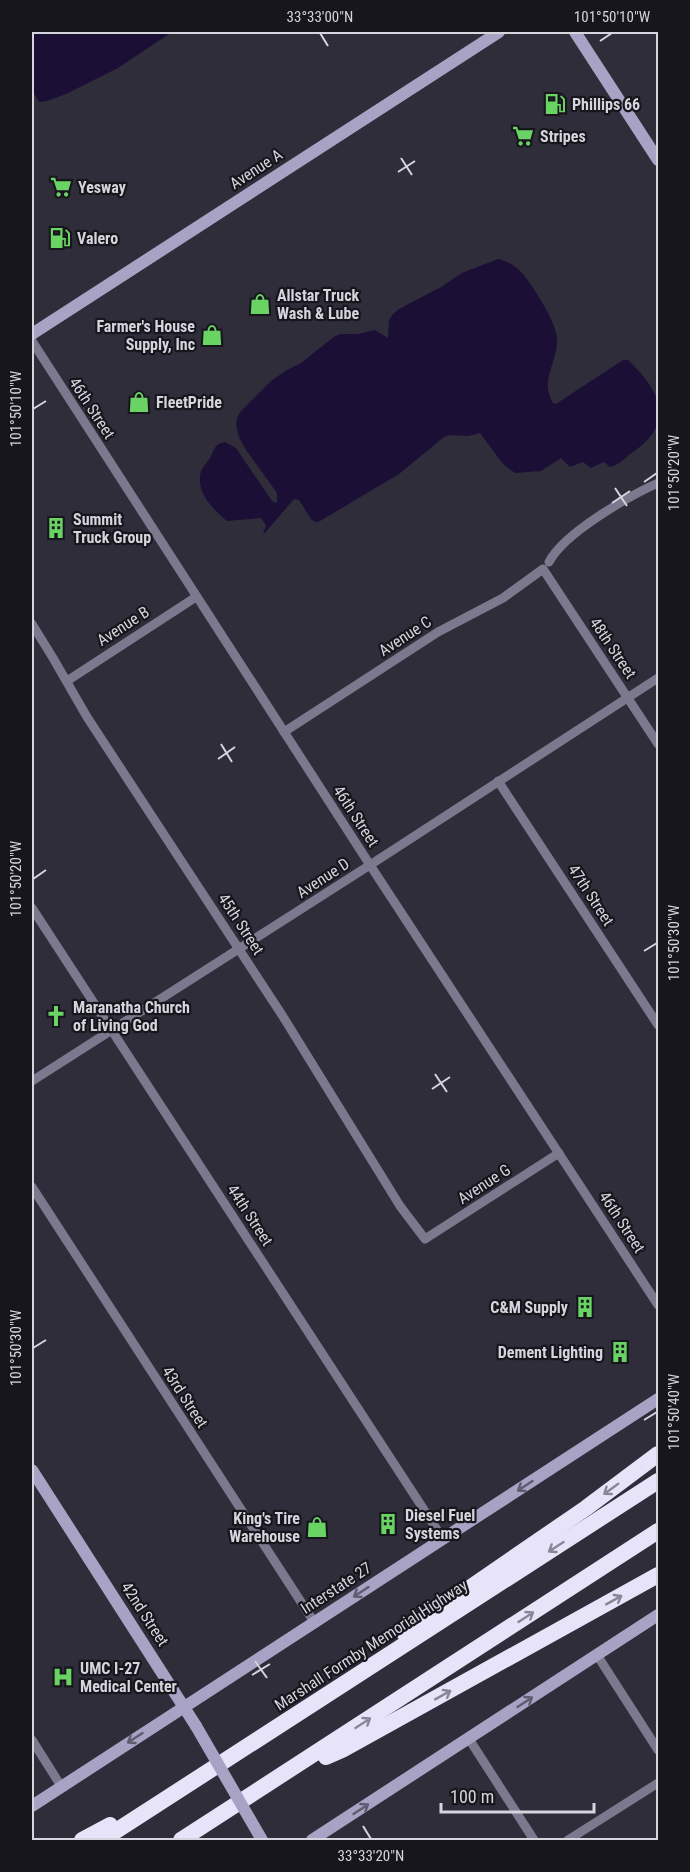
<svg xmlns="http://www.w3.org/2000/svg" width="690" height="1872" viewBox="0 0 690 1872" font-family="'Roboto Condensed',sans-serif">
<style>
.water{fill:#1b0f36}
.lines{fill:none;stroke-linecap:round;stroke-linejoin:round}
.street{stroke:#7c798e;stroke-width:9}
.secondary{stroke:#a8a2c4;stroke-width:12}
.highway{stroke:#e7e4fa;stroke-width:16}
.secondary-bridge{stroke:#a8a2c4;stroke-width:12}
.oneway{stroke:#605c70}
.oneway2{stroke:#898796}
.ticks{fill:none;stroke:#d6d4dd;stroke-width:2}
.labels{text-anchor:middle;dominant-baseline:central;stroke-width:4.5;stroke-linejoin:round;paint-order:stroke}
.poi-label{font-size:16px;font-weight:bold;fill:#d6d4dd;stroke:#17161c;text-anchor:start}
.street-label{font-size:16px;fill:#d6d4dd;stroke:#17161c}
.neatline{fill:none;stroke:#d6d4dd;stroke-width:2}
.ticks-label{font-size:15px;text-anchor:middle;fill:#d6d4dd}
</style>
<rect width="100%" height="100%" fill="#2f2d3a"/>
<g class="water">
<polygon points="37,32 172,32 118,68 66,94 47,101 39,102 32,90 32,35"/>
<path d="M498 259C507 261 515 266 522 273 533 286 557 323 557 339 558 362 539 381 553 403L556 404 623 360H628C660 390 676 423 633 452 625 457 620 465 610 467L604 462 591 468 583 462 570 467 561 458 541 471 515 473 503 464 480 433 468 436 449 435 444 437 399 474 320 521 315 522 311 519 299 500 294 499 263 535 266 525 261 518 227 521C213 510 193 489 202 469 204 465 208 462 210 458 215 449 214 444 225 442L236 448 272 501 275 503 277 502V493L246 450 239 437 236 425 237 418 241 411 271 381 287 370 301 363 335 336 341 334H358L375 330 388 338 389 320 393 314 399 309 441 287 462 273Z"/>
</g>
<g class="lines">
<g class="street">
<polyline points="32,341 370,865 658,1305"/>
<path d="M549 562C564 533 629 496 658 483"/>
<polyline points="32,624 53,658 87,717 282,1015 400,1206 425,1239 559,1153"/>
<polyline points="67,681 196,597"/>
<polyline points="284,732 438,632 503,598 543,569 658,744"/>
<polyline points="498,781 658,1025"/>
<polyline points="32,908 443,1539"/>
<polyline points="32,1081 370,865 658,678"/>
<polyline points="32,1187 314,1622"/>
<polyline points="597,1655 658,1750"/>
<polyline points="469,1739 534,1840"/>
<polyline points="32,1740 61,1786"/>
<polyline points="568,1840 658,1783"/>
</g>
<g class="secondary">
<polyline points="575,32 658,160"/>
<polyline points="32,334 499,32"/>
<polyline points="32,1470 196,1726"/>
<polyline points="32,1806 658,1399"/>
<polyline points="312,1840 658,1615"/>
</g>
<g class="highway">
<polyline points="404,1633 586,1508 658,1454"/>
<polyline points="326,1757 342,1750 658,1575"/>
<polyline points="82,1840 110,1825"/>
<polyline points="102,1840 658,1481"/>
<polyline points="181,1840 658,1531"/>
</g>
<polyline class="secondary-bridge" points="196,1726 262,1840"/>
</g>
<defs><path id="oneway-shaft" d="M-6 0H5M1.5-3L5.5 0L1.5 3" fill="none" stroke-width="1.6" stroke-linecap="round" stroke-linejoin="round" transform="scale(1.5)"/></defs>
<g class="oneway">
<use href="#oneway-shaft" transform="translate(525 1486) rotate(147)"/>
<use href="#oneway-shaft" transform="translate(361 1592) rotate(147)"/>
<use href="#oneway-shaft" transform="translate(525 1702) rotate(-33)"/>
<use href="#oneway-shaft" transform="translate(135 1738) rotate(147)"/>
<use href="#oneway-shaft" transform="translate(361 1809) rotate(-33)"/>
</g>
<g class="oneway2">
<use href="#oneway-shaft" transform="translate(611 1489) rotate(144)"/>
<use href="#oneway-shaft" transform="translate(556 1547) rotate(147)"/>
<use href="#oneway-shaft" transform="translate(614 1600) rotate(-29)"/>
<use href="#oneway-shaft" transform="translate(526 1617) rotate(-33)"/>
<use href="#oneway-shaft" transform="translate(443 1695) rotate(-29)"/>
<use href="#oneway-shaft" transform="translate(363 1723) rotate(-33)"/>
</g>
<path class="ticks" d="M320 33 328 46M600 41 612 33M401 158 412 175M398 172 415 161M33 409 46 401M644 482 657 473M615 488 627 506M612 503 630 491M221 744 232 762M218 759 235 747M33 879 46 870M644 951 657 943M435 1074 447 1092M432 1089 450 1077M33 1348 46 1340M644 1420 657 1412M255 1661 267 1678M252 1675 270 1664M363 1826 371 1839"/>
<defs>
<symbol id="fuel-bare" viewBox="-9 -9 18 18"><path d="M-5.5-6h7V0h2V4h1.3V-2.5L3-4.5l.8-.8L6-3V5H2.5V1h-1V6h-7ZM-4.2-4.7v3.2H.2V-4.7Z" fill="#69d464" stroke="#17161c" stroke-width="2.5" paint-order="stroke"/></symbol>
<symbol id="supermarket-bare" viewBox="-9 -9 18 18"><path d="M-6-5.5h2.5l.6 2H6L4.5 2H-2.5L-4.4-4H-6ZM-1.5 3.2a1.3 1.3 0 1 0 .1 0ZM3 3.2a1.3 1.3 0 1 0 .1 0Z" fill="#69d464" stroke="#17161c" stroke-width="2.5" paint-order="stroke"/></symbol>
<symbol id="shop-bare" viewBox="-9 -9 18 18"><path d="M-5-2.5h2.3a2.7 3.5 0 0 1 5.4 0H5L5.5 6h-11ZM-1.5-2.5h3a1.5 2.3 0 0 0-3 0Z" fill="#69d464" stroke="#17161c" stroke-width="2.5" paint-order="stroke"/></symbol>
<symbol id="building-bare" viewBox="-9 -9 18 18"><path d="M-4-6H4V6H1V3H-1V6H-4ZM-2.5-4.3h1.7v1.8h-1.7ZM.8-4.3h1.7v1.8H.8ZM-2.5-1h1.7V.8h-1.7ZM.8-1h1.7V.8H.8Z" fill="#69d464" stroke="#17161c" stroke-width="2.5" paint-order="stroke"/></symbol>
<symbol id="church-bare" viewBox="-9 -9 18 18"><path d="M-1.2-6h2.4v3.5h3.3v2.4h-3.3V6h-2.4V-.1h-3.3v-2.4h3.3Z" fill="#69d464" stroke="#17161c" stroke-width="2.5" paint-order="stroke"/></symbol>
<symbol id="hospital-bare" viewBox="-9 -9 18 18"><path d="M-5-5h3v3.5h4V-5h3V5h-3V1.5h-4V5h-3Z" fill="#69d464" stroke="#17161c" stroke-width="2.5" paint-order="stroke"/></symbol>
</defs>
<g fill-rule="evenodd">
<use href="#fuel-bare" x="540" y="89" width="30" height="30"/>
<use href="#supermarket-bare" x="508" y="121" width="30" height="30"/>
<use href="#supermarket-bare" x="46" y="172" width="30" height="30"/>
<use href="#fuel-bare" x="45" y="223" width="30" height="30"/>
<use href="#shop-bare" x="245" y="289" width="30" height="30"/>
<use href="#shop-bare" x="197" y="320" width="30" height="30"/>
<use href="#shop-bare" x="124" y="387" width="30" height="30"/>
<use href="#building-bare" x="41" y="513" width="30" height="30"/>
<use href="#church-bare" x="41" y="1001" width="30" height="30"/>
<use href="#building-bare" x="570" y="1292" width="30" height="30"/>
<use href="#building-bare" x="605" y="1337" width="30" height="30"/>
<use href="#building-bare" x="373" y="1509" width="30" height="30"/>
<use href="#shop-bare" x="302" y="1512" width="30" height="30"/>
<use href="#hospital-bare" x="48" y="1662" width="30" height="30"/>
</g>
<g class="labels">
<g class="poi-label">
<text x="572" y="104">Phillips 66</text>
<text x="540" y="136">Stripes</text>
<text x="78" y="187">Yesway</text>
<text x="77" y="238">Valero</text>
<text x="277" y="295">Allstar Truck<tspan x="277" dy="18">Wash &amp; Lube</tspan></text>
<text x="195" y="326" text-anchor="end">Farmer's House<tspan x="195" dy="18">Supply, Inc</tspan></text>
<text x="156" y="402">FleetPride</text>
<text x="73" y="519">Summit<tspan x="73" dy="18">Truck Group</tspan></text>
<text x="73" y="1007">Maranatha Church<tspan x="73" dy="18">of Living God</tspan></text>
<text x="568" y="1307" text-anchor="end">C&amp;M Supply</text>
<text x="603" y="1352" text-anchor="end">Dement Lighting</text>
<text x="405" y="1515">Diesel Fuel<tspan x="405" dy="18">Systems</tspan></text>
<text x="300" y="1518" text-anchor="end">King's Tire<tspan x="300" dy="18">Warehouse</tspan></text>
<text x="80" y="1668">UMC I-27<tspan x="80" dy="18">Medical Center</tspan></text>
</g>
<g class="street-label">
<text transform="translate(256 169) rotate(-33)">Avenue A</text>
<text transform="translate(92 408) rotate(57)">46th Street</text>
<text transform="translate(123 626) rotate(-33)">Avenue B</text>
<text transform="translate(405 636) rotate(-33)">Avenue C</text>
<text transform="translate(613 648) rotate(56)">48th Street</text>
<text transform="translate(356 816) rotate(57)">46th Street</text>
<text transform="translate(323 878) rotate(-33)">Avenue D</text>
<text transform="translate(591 895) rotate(57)">47th Street</text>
<text transform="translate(241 924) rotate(57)">45th Street</text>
<text transform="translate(484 1184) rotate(-33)">Avenue G</text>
<text transform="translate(250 1215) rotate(57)">44th Street</text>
<text transform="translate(622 1222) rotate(57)">46th Street</text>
<text transform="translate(185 1397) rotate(57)">43rd Street</text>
<text transform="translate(336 1588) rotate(-33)">Interstate 27</text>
<text transform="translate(145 1614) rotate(57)">42nd Street</text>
<text transform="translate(371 1645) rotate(-33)">Marshall Formby Memorial Highway</text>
</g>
</g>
<rect width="690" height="1872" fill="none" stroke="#17161c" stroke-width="66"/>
<path d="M441 1803v9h153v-9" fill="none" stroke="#d6d4dd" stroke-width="3"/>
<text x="450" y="1803" font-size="18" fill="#d6d4dd" stroke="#17161c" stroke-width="4.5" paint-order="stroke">100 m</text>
<rect x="33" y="33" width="624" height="1806" class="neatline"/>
<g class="ticks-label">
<text x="320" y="22">33°33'00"N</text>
<text x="612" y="22">101°50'10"W</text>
<text transform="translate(16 409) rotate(-90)" y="5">101°50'10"W</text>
<text transform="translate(674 473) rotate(-90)" y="5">101°50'20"W</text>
<text transform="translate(16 879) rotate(-90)" y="5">101°50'20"W</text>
<text transform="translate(674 943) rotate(-90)" y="5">101°50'30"W</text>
<text transform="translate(16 1348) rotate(-90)" y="5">101°50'30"W</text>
<text transform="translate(674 1412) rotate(-90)" y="5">101°50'40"W</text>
<text x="371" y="1861">33°33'20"N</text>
</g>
</svg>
